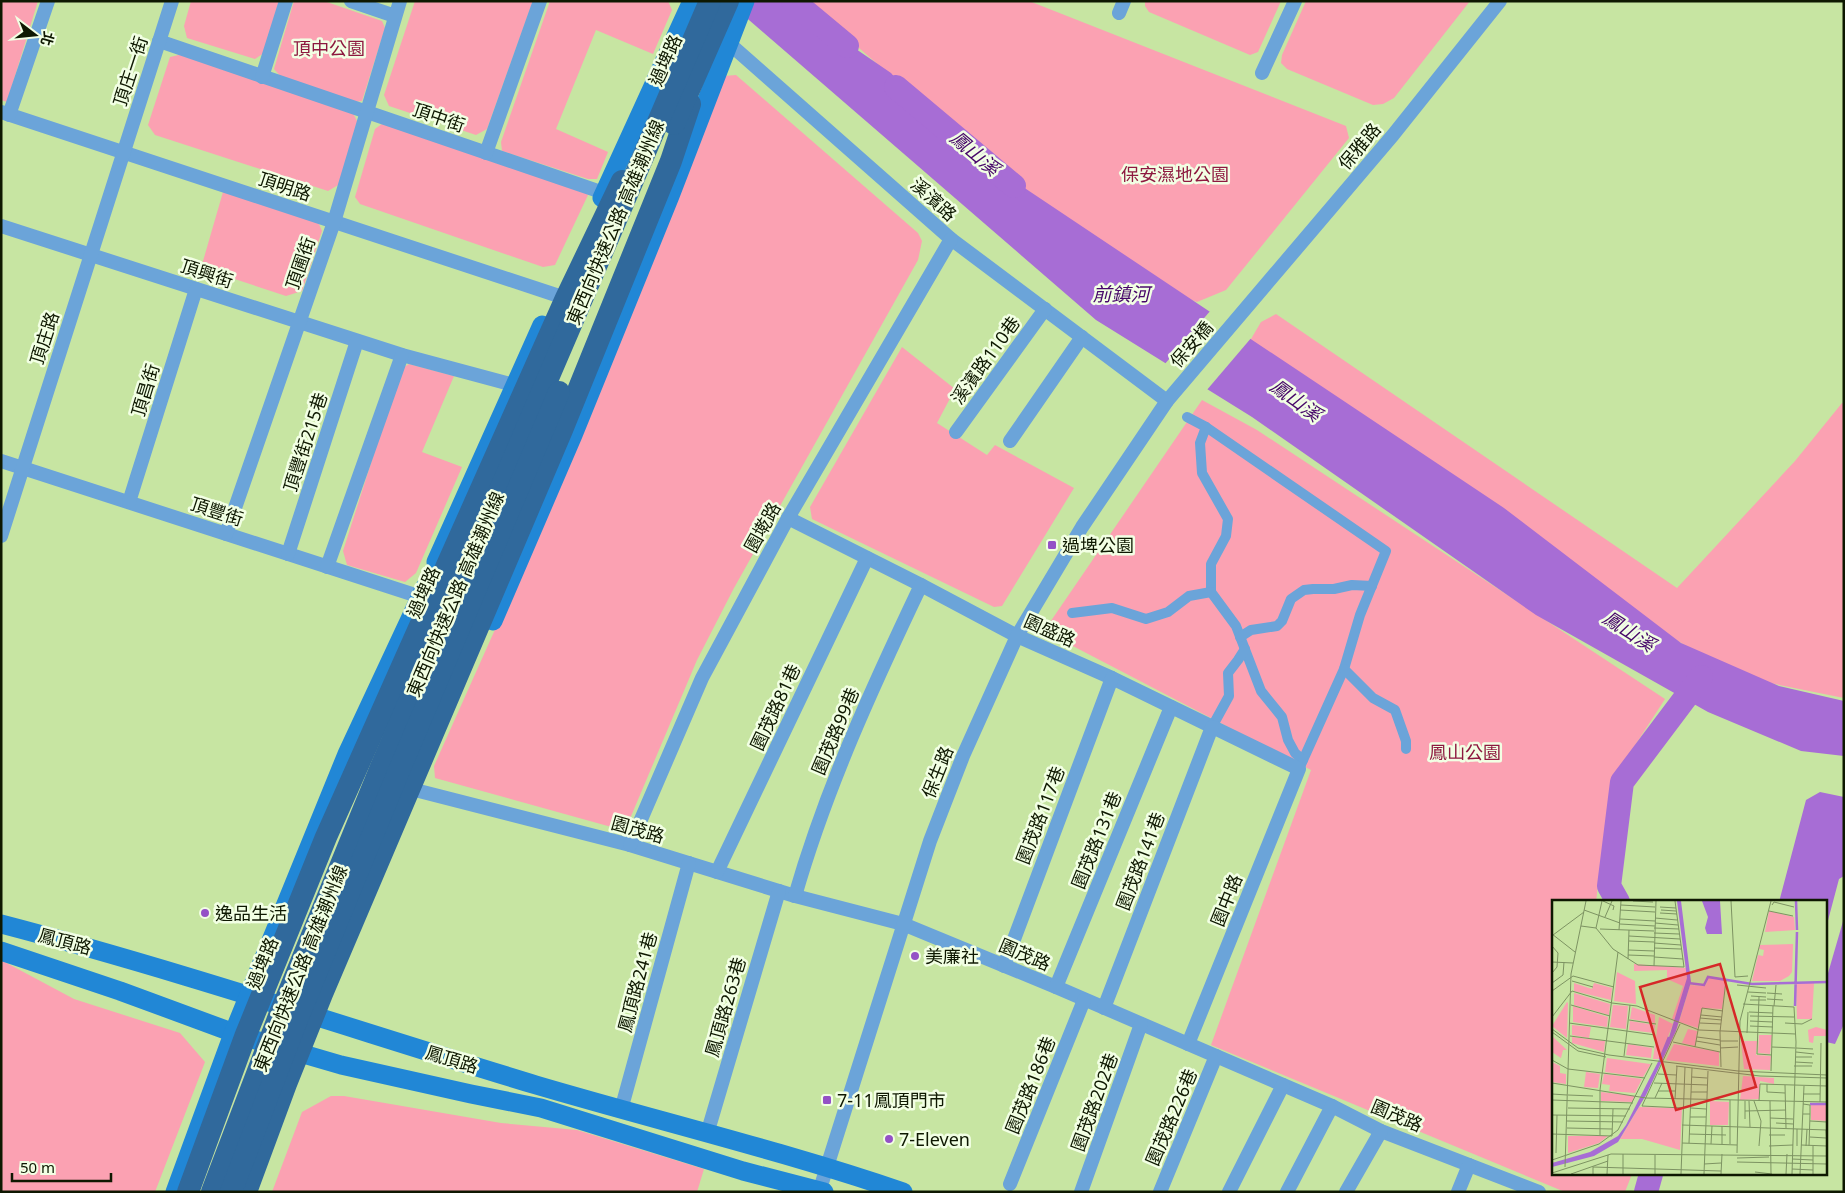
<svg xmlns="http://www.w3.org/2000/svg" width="1845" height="1193" viewBox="0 0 1845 1193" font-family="'Noto Sans','Noto Sans TC',sans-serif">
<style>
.green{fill:#fba1b2}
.water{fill:#a76dd5}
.pier{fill:#c7e5a2}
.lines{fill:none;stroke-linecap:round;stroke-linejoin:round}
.river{stroke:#a76dd5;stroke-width:24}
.pedestrian{stroke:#6ba4d9;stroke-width:10}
.minor{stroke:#6ba4d9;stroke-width:14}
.secondary{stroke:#2187d6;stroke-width:19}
.trunk{stroke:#30699c;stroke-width:22}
.trunk-bridge{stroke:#30699c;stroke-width:22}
.poi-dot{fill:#9451c6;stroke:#f2ffe4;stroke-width:2}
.labels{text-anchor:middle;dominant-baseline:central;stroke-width:5;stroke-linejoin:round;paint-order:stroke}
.park-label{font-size:18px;fill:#8d183f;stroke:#f2ffe4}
.street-label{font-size:18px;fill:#0e1801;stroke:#f2ffe4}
.poi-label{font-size:18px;fill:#0e1801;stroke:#f2ffe4;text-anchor:start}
.water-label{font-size:19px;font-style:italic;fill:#460669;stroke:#f2ffe4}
.inset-river{fill:none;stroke:#a76dd5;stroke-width:2.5}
.inset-road{fill:none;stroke:#7d9362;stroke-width:1}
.view{fill:#d62828;fill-opacity:0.15;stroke:#d62828;stroke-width:2.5}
.inset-edge{fill:none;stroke:#0e1801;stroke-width:2.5}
</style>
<rect width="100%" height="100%" fill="#c7e5a2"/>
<g class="green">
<polygon points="1,1 38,1 7,102 1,100"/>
<polygon points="191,1 280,1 264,53 255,59 187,38 184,26"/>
<polygon points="294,1 324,1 382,21 385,28 362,101 354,102 282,78 274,69"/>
<polygon points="415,1 533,1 487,129 476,135 389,106 384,95"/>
<polygon points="550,1 668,1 672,10 653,54 596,30 556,129 608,152 597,179 588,179 502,151 501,142"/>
<polygon points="805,1 1029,1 1346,126 1349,138 1226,290 1197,302 1161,288 1098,256"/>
<polygon points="1145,1 1281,1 1258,52 1250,55 1149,12 1145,6"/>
<polygon points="1306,1 1470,1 1394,98 1383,104 1373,105 1287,69 1281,63 1282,55"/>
<polygon points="183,54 353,113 358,123 340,184 328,191 155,135 148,125 170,57"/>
<polygon points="736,75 918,233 922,241 918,260 734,588 697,660 629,821 615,828 435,778 434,766 591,415 724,76"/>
<polygon points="383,123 583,190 588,195 555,265 543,267 360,204 355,197 375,129"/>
<polygon points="223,192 318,222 322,231 302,291 286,296 201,268"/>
<polygon points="1276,314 1677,588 1795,461 1842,403 1844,404 1844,698 1735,676 1525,547 1248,344 1261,322"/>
<polygon points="902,347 955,389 937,423 987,455 995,445 1074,488 1002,606 994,607 812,519 810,507"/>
<polygon points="409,364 454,376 422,452 462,467 416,573 405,582 347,565 343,551 401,369"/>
<polygon points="1202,400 1257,430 1665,699 1621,767 1604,835 1596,902 1554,902 1554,1174 1632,1174 1625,1192 1565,1192 1211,1045 1311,770 1044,631"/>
<polygon points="1,960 74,999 180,1033 205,1062 155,1192 1,1192"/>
<polygon points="331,1096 344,1096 501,1123 577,1130 704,1169 697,1192 272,1192 302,1112"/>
</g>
<g class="water">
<polygon points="727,1 802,1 818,23 891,73 946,138 999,171 1504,508 1681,643 1779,686 1844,701 1844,756 1801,751 1708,712 1536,615 1252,417 1096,320"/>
<polygon points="1820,792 1844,797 1844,876 1839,879 1826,928 1826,902 1779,902 1806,800"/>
<polygon points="1844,918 1844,1024 1835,1044 1826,1042 1826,980"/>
</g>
<polygon class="pier" points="1211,310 1252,337 1206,391 1164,365"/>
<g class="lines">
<g class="river">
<polyline points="793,1 847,46"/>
<polyline points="896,87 1014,186"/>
<polyline points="1618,902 1609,886 1622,782 1701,677"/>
<polyline points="1646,1192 1651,1174"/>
</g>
<g class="pedestrian">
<polyline points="1187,417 1206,427 1386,551 1360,615 1344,669 1299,769"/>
<polyline points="1206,427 1200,443 1202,473 1228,519 1226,536 1211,564 1211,592 1236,626 1261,691 1282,717 1288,740 1295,753 1303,760"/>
<polyline points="1072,613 1112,608 1146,619 1168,612 1189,596 1211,592"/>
<polyline points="1240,637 1251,630 1277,626 1282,621 1291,599 1304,590 1313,589 1334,589 1352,585 1372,586"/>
<polyline points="1344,669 1373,698 1395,710 1406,741 1406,749"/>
<polyline points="1212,727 1229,696 1228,673 1238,660 1245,649"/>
</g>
<g class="minor">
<polyline points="351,1 395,16"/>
<polyline points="1119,13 1124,1"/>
<polyline points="723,38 951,239 1167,401"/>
<polyline points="159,41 604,193"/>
<polyline points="1262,73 1295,1"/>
<polyline points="262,77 286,1"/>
<polyline points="1,112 556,295"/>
<polyline points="9,115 48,1"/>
<polyline points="486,153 540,1"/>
<polyline points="1,226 402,355 514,385"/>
<polyline points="956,432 1045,309"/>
<polyline points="1010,441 1082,337"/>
<polyline points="1,461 421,597"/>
<polyline points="129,502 196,289"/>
<polyline points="788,518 921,585 1017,636 1112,678 1299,769 1188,1044"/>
<polyline points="226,534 334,222 400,1"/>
<polyline points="1,536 172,1"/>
<polyline points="288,554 357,341"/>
<polyline points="327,567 402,355"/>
<polyline points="419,791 630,845 795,896 903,924 1056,987 1332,1106 1381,1131 1539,1192"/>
<polyline points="630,845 702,678 788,518 951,239"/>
<polyline points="717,872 867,558"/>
<path d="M795 896C826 788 873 686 921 585"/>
<polyline points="1004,966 1112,678"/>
<polyline points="1056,987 1171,707"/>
<polyline points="1104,1008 1212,727"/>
<polyline points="621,1110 689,863"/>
<polyline points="707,1134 779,891"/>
<polyline points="1010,1184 1084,1000"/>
<polyline points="819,1192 930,841 963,756 1017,636 1082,527 1167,401 1393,135 1500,1"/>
<polyline points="1081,1192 1141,1024"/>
<polyline points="1160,1192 1216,1056"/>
<polyline points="1229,1192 1283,1085"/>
<polyline points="1287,1192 1332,1106"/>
<polyline points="1346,1192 1381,1131"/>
<polyline points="1458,1192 1469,1165"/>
</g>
<g class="secondary">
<polyline points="602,198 692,1"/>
<polyline points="436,562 542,325"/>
<polyline points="493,621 573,435 670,196 745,1"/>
<path d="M1 924C181 971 358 1031 536 1085 658 1121 783 1151 903 1192"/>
<polyline points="1,951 120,991 245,1037 341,1065 471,1094 541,1108 743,1171 824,1192"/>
<polyline points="175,1192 233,1034 347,754 425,587"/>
</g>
<g class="trunk">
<polyline points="188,1192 245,1037 326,837 566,298 622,181"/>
<polyline points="246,1192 286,1084 322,994 562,430 671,161 690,104"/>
</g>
<g class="trunk-bridge">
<polyline points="674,124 728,1"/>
<polyline points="212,1192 279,1016 381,767 710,1"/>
<polyline points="231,1192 296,1022 398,773 559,392"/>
</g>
</g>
<g class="poi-dot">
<rect x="1047" y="540" width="10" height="10" rx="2.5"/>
<circle cx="205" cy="913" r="5"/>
<circle cx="915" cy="956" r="5"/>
<rect x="822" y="1095" width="10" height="10" rx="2.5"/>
<circle cx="889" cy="1139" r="5"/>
</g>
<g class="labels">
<g class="park-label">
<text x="329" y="48">頂中公園</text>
<text x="1175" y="174">保安濕地公園</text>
<text x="1465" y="752">鳳山公園</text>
</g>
<g class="street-label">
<text transform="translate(665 60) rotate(-66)">過埤路</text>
<text transform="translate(130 71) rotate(-72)">頂庄一街</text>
<text transform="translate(439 117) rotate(19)">頂中街</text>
<text transform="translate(1359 146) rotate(-50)">保雅路</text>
<text transform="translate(285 186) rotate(18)">頂明路</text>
<text transform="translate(934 199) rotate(42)">溪濱路</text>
<text transform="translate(615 222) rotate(-67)">東西向快速公路 高雄潮州線</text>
<text transform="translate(300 263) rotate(-71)">頂圃街</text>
<text transform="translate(207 273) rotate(18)">頂興街</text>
<text transform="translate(44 338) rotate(-72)">頂庄路</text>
<text transform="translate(1191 344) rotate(-49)">保安橋</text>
<text transform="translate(985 360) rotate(-54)">溪濱路110巷</text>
<text transform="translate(145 390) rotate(-73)">頂昌街</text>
<text transform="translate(305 442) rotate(-72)">頂豐街215巷</text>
<text transform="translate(217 511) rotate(18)">頂豐街</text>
<text transform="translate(762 527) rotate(-61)">園墘路</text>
<text transform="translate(423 592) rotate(-66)">過埤路</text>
<text transform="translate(455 594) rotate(-67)">東西向快速公路 高雄潮州線</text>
<text transform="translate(1050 630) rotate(24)">園盛路</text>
<text transform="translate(775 707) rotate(-65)">園茂路81巷</text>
<text transform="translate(835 731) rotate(-67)">園茂路99巷</text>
<text transform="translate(937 772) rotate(-68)">保生路</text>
<text transform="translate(1040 815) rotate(-69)">園茂路117巷</text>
<text transform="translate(638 829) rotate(16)">園茂路</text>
<text transform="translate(1096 840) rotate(-68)">園茂路131巷</text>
<text transform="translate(1140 861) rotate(-69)">園茂路141巷</text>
<text transform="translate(1226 900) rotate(-68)">園中路</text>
<text transform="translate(65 941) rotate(15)">鳳頂路</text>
<text transform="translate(1025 954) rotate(23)">園茂路</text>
<text transform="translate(262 963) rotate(-68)">過埤路</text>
<text transform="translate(300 968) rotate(-68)">東西向快速公路 高雄潮州線</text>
<text transform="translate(637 982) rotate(-75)">鳳頂路241巷</text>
<text transform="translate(725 1007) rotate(-74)">鳳頂路263巷</text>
<text transform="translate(452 1059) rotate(17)">鳳頂路</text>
<text transform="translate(1030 1085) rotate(-68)">園茂路186巷</text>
<text transform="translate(1094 1102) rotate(-70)">園茂路202巷</text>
<text transform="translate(1397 1115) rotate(23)">園茂路</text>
<text transform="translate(1171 1117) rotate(-67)">園茂路226巷</text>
</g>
<g class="poi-label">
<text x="1062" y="545">過埤公園</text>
<text x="215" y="913">逸品生活</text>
<text x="925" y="956">美廉社</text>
<text x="837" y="1100">7-11鳳頂門市</text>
<text x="899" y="1139">7-Eleven</text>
</g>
<g class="water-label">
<text transform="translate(975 153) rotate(40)">鳳山溪</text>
<text x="1121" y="294">前鎮河</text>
<text transform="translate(1296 400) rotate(36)">鳳山溪</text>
<text transform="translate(1629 631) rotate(33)">鳳山溪</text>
</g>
</g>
<g transform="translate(1552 900)">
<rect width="275" height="275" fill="#c7e5a2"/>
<path d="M217 11 242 17 243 30 213 32ZM241 44 240 72 237 76 228 81H200L206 55 211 56 212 50 207 49 208 45ZM82 64 135 68 136 81 123 120 120 119 131 86 115 79V70L82 71ZM65 72 83 81 84 104 62 101ZM157 78H174L170 109 150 108 146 128 127 122 138 85 153 86ZM22 83 40 89 42 83 60 88 59 100 22 91ZM244 83H262L260 119H245ZM22 93 58 104 57 115 22 105ZM15 102 16 103 15 138 0 126ZM61 105 76 106 74 129 58 127ZM21 106 56 117 55 127 21 122ZM80 107 103 115V123L78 119ZM107 117 121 124 107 159H101ZM78 121 103 125 102 133 77 130ZM20 125 39 127 37 138 20 135ZM264 127 275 130V136H262L261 143 257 142 256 130ZM136 129 145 131 143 146 130 143ZM207 135H220L218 154 206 153ZM1 137 15 150H11L9 158 0 152ZM20 137 53 141 52 152 20 143ZM189 141H205L204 155 219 156 218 170 192 169ZM76 144 100 148 99 158 74 155ZM122 144 167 152V166L114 160ZM55 158 98 164H99L91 177 53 172ZM0 162 8 166V173L14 174V184L0 182ZM34 172 48 174 46 188 32 187ZM52 174 90 179 83 193 57 191 58 185 50 184ZM191 176 222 178V184L208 181 207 199 188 200ZM49 192 83 196 80 202 49 201ZM158 201 177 202 176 225H158ZM259 204 275 205V221L259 220ZM87 207 130 208 128 250 90 239H68ZM16 236H56L47 243 16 253Z" fill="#fba1b2"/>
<path d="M125 1H129L139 82 124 131 94 195 66 242 42 256 0 267V263L38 252 66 236 74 225 115 144 135 78ZM150 1H168L170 34H155L153 28 156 17Z" fill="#a76dd5"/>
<path class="inset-river" d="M244 1 245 30M136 83 152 85 156 77 200 84 275 82M243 106 245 32M108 159 117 137M258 204H275"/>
<path class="inset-road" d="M50 1 44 28 61 49 86 65 132 67 123 1M51 1 62 6 61 10M81 1 101 2M179 1 183 77 196 76M69 5 103 7M220 5 222 2 242 7M108 7 124 8M32 10 68 23M68 10 103 12M109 10 124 11M217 11 241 16M108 13 125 14M53 17 60 1M103 18 125 20M68 19 103 21M103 23 126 25M68 24 103 26M29 26 44 28M102 28 127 29M48 29 102 31M67 30 69 1M102 33 127 34M0 34 23 52M1 35 32 12M77 36 128 39M77 41 102 42M102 43 129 45M0 46 6 53 5 67 0 73M102 48 129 49M76 50 102 51M76 55 102 56M102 57 131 59M76 59 77 30M0 62 21 63M102 66 104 1M20 81 41 87M0 83 11 75 12 62M185 85 214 88M0 91 21 76 62 87M196 92 214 93M215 93 230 94M199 96 214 97M207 97 205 154 220 155M215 99 231 100M198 100H214M191 104 242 107M19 105 58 116M222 106 224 85M197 112 221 113M149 115 170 117M198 116 242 117M0 117 20 91 60 103 85 106 147 130 244 134M148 118 170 120M77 120 104 124M198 121 221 122M17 123 103 135M148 123 169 124M233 123 250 124 260 119M128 124 90 206 131 208M198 126 221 127M0 129 26 148 57 155 186 171 275 175M0 132 26 151 54 157M195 133 196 112M18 136 102 147M145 137 168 140M144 141 168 145M168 141H186M121 142 168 152M143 147 150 108 171 111M220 147 243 148M168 148 186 147M244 148 261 149M244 152 262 154M72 156 78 105M244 157H260M0 160 16 169 93 178M243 162 261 163M124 166 208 176 275 178M242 166H260M169 167 168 132 174 80M219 171 221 106M106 174 124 175M140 177 155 178M0 183 94 198 275 202M102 183 155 185M215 184V192L233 193M233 185 234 228M106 191H124M139 192H155M0 194 15 195M251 194H268M16 195 41 196M103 198 110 183M123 199 125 166M0 200 81 203M197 201 198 227M202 201 209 221 207 246M207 201 208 184 275 186M218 201 219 274M268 202 269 143M251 204 258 205V214M16 208 78 209M139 208 154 209M193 211 234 210M251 214H258L257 246M0 215 74 216M138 217H154M218 218 241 219M193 219V201M15 221 71 222M258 221 275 222M224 223 241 224M130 225 275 230M15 228 60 229M274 230 275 246M0 234 60 236 61 209M137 234 174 235M48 235V190L66 52M217 235H233M258 237 274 238M130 243 185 245M137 243 140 168M159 244 160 226M170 244V226M178 244V200M249 245 275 246M217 246 241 245M245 246V229M254 246 255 229M261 246V274M4 253 5 215M185 253 188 121 219 1M185 258 217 257M240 259 261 260M0 260 47 244 66 230 100 163M185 262 275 264M152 264 169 263M13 267 19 74 34 1M240 269 261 270M203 272 220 274M0 273 59 254 275 256M19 274 56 261M41 274V267L169 271M55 274 56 255M71 274V254M103 274V255M129 274 133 167M152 274 156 171M169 274 170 254M234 274 235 254M240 274 244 142 242 107M248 274 252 186"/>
<path class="view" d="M168 64 204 187 124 210 88 87Z"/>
<rect width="275" height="275" class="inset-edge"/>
</g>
<rect width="1845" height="1193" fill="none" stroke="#0e1801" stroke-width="5"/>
<g transform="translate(35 35) rotate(106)" stroke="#f2ffe4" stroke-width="4" paint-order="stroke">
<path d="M0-4L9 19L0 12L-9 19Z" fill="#0e1801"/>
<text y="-8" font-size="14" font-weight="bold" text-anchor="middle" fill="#0e1801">北</text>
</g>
<path d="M12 1173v8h99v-8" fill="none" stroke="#0e1801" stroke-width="2.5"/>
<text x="20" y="1173" font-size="15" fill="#0e1801" stroke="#f2ffe4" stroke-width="4" paint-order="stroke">50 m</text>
</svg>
